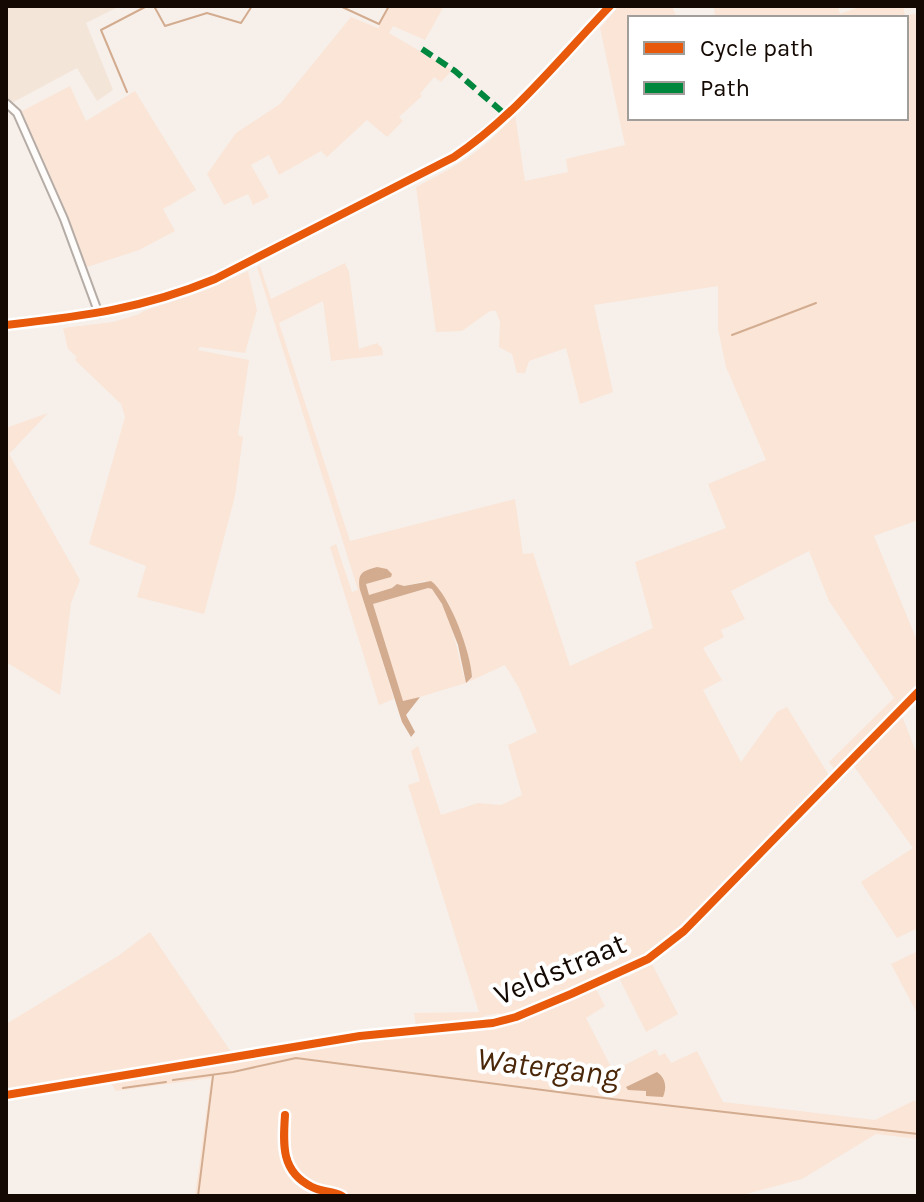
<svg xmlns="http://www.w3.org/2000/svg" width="924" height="1202" viewBox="0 0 924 1202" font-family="Karla,sans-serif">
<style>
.built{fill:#f4e5d9}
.green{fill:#fae5d7}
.water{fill:#d3ac90}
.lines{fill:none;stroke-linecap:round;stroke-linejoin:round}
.stream{stroke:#d3ac90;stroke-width:2}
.minor-casing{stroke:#b6aca6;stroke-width:10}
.tertiary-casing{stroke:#b6aca6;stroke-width:12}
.minor{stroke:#fefdfc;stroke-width:6}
.tertiary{stroke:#fefdfc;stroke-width:8}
.quiet{stroke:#00873e;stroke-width:6;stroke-dasharray:12 6;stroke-linecap:butt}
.cycleway-casing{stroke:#fff;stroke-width:13}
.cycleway{stroke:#e8590c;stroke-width:8}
.labels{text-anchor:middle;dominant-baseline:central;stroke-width:8;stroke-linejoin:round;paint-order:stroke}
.street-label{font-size:30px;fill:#140903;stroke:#fff}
.water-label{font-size:32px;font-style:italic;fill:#4a2709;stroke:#fff}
</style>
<rect width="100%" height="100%" fill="#f7f0ea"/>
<polygon class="built" points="6,6 120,6 86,23 113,90 97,101 77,68 6,106"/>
<g class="green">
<polygon points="390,6 444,6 425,40 393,26 389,33 452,70 441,82 434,77 420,94 422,96 399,117 403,121 387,137 367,120 327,157 321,151 279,175 269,155 251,165 269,197 253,205 248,194 224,205 207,174 236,133 280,104 351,17 378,28"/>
<path d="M619 6H672L677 18H630V118H906V18H715L714 6H838L840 14 862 6H903L905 16 918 13V520L874 536 918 643V687L835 770 829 762 894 698 829 601 809 551 731 591 745 619 721 630 724 637 703 648 722 680 703 690 741 762 777 712 787 707 830 777 681 929C632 971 567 992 508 1016L502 1017 499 1013 484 1016 479 1021 416 1026 414 1013 479 1012 408 785 420 781 411 751 418 746 441 815 478 803 501 805 522 795 508 745 537 732 519 688 505 665 466 683 403 702 373 604 428 588 432 589C454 617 456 651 466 683L472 677C471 659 455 612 445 598 441 592 431 586 425 581L369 595 366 584 391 577 377 567 360 590 394 699 379 705 330 547 336 544 352 592 358 590 257 267 260 266 271 299 345 263 349 272 359 349 377 343 382 348 383 355 331 361 323 301 279 323 350 541 515 499 523 554 533 553 570 666 653 628 635 562 726 528 708 484 766 460 726 367 718 329V286L594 305 613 392 580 404 566 348 529 361 525 373H517L512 354 499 347 500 322 496 311H490L462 331 436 332 416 187C458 165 483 152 515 114L525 181 568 172 566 159 625 145 600 28Z"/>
<polygon points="70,86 86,121 135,91 196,190 163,209 175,231 139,250 87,267 20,112"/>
<polygon points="248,271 257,310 245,353 200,347 198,350 249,360 238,435 243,437 235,496 204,614 137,597 146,566 89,544 125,417 121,404 75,360 77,357 68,349 63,328 113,322 140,314 141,312 203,291"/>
<polygon points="48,413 9,454 80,580 71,603 60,695 6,662 6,428"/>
<polygon points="902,716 918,757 918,928 897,938 861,882 913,848 853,765"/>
<polygon points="150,932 231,1052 6,1093 6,1024 118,956"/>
<polygon points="918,951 918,1015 891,964"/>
<polygon points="652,964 678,1014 646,1032 618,976 625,973 627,977"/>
<polygon points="595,987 605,1006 586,1018 613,1071 656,1049 659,1056 665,1053 671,1063 697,1051 723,1102 875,1120 915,1100 918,1106 918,1139 876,1134 802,1179 739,1196 195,1196 211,1078 116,1091 109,1080 353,1043 479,1031 505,1025"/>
</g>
<g class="water">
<path d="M377 567 387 569 392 574 391 577 366 584 369 595 392 588 397 584 404 586 431 581C450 595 471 653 472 677L466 683 458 645 442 604 432 589 428 588 373 604 403 701 420 697 406 715 415 732 411 737 402 722 360 590C357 573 362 571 377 567Z"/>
<path d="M657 1072C666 1078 667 1088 663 1097L646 1096V1091L628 1090 626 1087Z"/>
</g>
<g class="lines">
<g class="stream">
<polyline points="154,6 165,26 207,13 241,23 252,6"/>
<polyline points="340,6 379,24 389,6"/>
<polyline points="127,92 101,30 147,6"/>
<polyline points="732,335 816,303"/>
<polyline points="173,1080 233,1072 296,1058 612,1099 918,1134"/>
<polyline points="123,1088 166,1082"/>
<polyline points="198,1196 213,1076"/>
</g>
<defs>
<g id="minor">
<polyline points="6,103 17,113 64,219 99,314"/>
<polyline points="6,1095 360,1036 493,1023 516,1017 571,994 648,959 684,931 918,692"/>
</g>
<path id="tertiary" d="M6 325C84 316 142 309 215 279L454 157C514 117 560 58 610 6"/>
</defs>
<use href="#minor" class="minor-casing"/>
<use href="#tertiary" class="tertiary-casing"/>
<use href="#minor" class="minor"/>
<use href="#tertiary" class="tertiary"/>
<polyline class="quiet" points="422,49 455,71 506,115"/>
<defs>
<g id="cycleway">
<path d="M6 325C84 316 142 309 215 279L454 157C514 117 560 58 610 6"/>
<polyline points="6,1095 360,1036 493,1023 516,1017 571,994 648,959 684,931 918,692"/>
<path d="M285 1115C283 1145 281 1172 312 1187 321 1192 333 1191 342 1196"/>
</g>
</defs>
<use href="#cycleway" class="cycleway-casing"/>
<use href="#cycleway" class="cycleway"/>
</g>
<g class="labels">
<g class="street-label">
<text transform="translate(560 969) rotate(-23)">Veldstraat</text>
</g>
<g class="water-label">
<text transform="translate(548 1067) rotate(7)">Watergang</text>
</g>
</g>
<rect width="924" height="1202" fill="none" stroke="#140903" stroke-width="16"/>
<rect x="628" y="16" width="280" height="104" fill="#ffffff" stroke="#a19d9a" stroke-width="2"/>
<rect x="644" y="42" width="40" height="12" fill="#e8590c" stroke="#a19d9a" stroke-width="2"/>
<text x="700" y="56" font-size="24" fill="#140903">Cycle path</text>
<rect x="644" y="82" width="40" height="12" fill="#00873e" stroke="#a19d9a" stroke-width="2"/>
<text x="700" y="96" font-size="24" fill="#140903">Path</text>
</svg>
